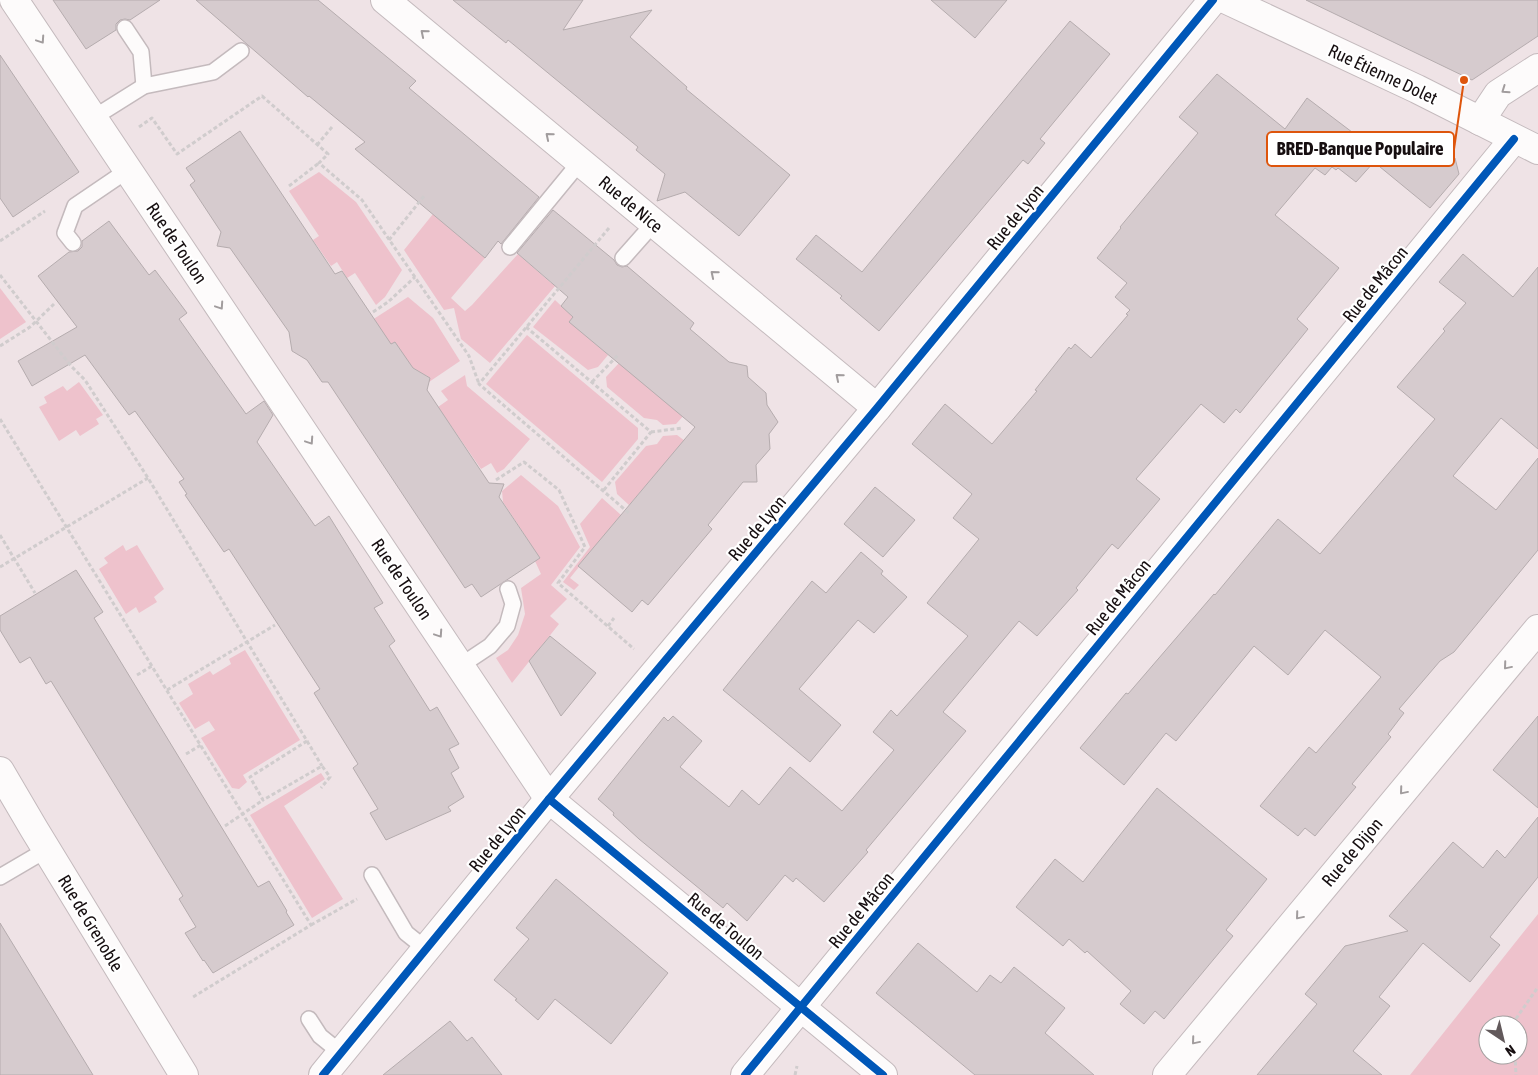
<svg xmlns="http://www.w3.org/2000/svg" width="1538" height="1075" viewBox="0 0 1538 1075" font-family="'Asap Condensed',sans-serif">
<style>
.green{fill:#eec2cc;fill-rule:evenodd}
.building{fill:#d6cbce;stroke:#b5acae}
.lines{fill:none;stroke-linecap:round;stroke-linejoin:round}
.lane-casing{stroke:#c4babd;stroke-width:18}
.street-casing{stroke:#c4babd;stroke-width:30}
.path{stroke:#d0cccd;stroke-width:3;stroke-dasharray:4 2.5;stroke-linecap:butt}
.lane{stroke:#fdfbfb;stroke-width:15}
.street{stroke:#fdfbfb;stroke-width:28}
.cycleway-casing{stroke:#fff;stroke-width:11}
.cycleway{stroke:#0057b8;stroke-width:8}
.oneway{stroke:#a19c9d}
.labels{text-anchor:middle;dominant-baseline:central;stroke-width:4.5;stroke-linejoin:round;paint-order:stroke}
.street-label{font-size:18px;fill:#160e10;stroke:#fff}
.leader{fill:none;stroke:#de550c;stroke-width:2}
.callout-dot{fill:#de550c;stroke:#fff;stroke-width:2}
.callout{fill:#fff;stroke:#de550c;stroke-width:2}
.callout-label{font-size:19px;text-anchor:middle;font-weight:bold;fill:#160e10}
</style>
<rect width="100%" height="100%" fill="#efe3e6"/>
<g class="green">
<polygon points="319,172 356,202 402,270 385,297 376,305 355,273 347,278 337,262 331,266 313,240 319,236 289,191"/>
<polygon points="433,214 485,258 451,298 465,311 472,305 518,254 551,283 561,279 490,363 461,339 454,308 444,310 404,250"/>
<polygon points="0,288 26,322 0,339"/>
<polygon points="408,297 433,318 460,361 429,382 427,376 412,368 395,342 389,346 372,320"/>
<polygon points="555,300 573,317 570,322 608,355 598,367 588,370 533,327"/>
<polygon points="527,335 638,428 638,439 602,482 486,384"/>
<polygon points="619,363 685,414 676,424 663,425 657,420 644,418 607,387 606,377"/>
<polygon points="465,375 467,386 530,439 504,469 497,473 491,463 481,469 438,407 448,400 441,391"/>
<polygon points="79,382 103,415 96,419 99,424 80,436 76,430 59,441 39,407 47,403 44,397 63,386 67,391"/>
<polygon points="677,435 685,441 629,505 617,494 615,482 646,446 657,444 663,436"/>
<polygon points="521,475 558,506 580,547 551,585 567,599 550,616 559,624 512,683 496,658 508,650 518,635 525,614 521,588 541,574 535,561 530,543 503,502 502,491"/>
<polygon points="602,498 621,515 570,578 579,585 574,590 563,582 590,547 580,524"/>
<polygon points="123,545 126,551 137,545 164,589 154,597 157,602 139,613 136,607 126,614 99,569 108,563 104,558"/>
<polygon points="245,650 300,740 243,775 247,782 239,789 232,788 201,738 215,730 209,721 195,729 179,703 193,694 188,684 210,671 213,675 231,664 229,659"/>
<polygon points="321,773 325,779 284,806 343,899 312,918 250,815"/>
<path d="M1538 914V1075H1410ZM1488 1025H1518V1055H1488Z"/>
</g>
<g class="building">
<polygon points="53,0 160,0 130,20 125,19 120,20 116,24 116,30 86,49"/>
<polygon points="196,0 318,0 416,81 409,88 539,197 501,244 498,241 485,258 355,149 365,142 309,96 308,97"/>
<polygon points="453,0 583,0 563,30 652,10 630,37 687,87 686,89 790,175 739,236 685,192 657,201 665,174 636,150 638,147 508,40 506,43"/>
<polygon points="931,0 1007,0 975,38"/>
<polygon points="1306,0 1538,0 1538,36 1472,80"/>
<polygon points="1070,21 1110,54 1040,139 1045,143 1028,164 1023,160 879,331 840,298 842,296 796,259 816,235 862,272"/>
<polygon points="0,55 79,172 13,217 0,198"/>
<polygon points="1217,74 1285,129 1307,98 1381,154 1392,141 1411,148 1416,140 1455,158 1459,174 1430,208 1374,162 1356,182 1338,168 1336,170 1332,167 1325,175 1315,168 1275,215 1339,268 1297,319 1308,329 1240,413 1236,409 1224,423 1201,404 1136,479 1160,499 1118,549 1112,544 1076,588 1078,590 1037,636 1019,621 943,712 966,731 866,850 868,852 824,902 796,878 793,882 785,875 747,921 727,903 723,908 639,839 613,815 614,813 598,799 664,717 668,721 673,716 702,741 680,767 729,807 742,790 759,805 790,767 842,811 894,750 873,732 891,710 897,716 968,636 927,603 979,539 953,518 972,494 912,444 945,404 992,444 1037,391 1035,390 1069,347 1071,349 1075,344 1091,358 1128,315 1126,314 1130,310 1115,297 1127,283 1097,258 1121,228 1120,227 1198,133 1179,117"/>
<polygon points="240,131 335,274 342,271 391,344 395,342 413,368 430,378 427,390 489,483 504,484 499,497 540,558 481,597 472,584 465,588 328,382 322,382 307,360 292,351 289,332 230,248 217,246 221,232 190,185 195,181 186,168"/>
<polygon points="553,210 614,260 617,265 622,267 627,266 694,323 690,329 729,362 747,366 748,377 766,393 767,405 778,422 769,434 770,449 756,465 757,482 743,482 708,525 712,529 648,605 642,600 632,612 578,566 695,427 569,322 573,317 561,306 568,297 517,253"/>
<polygon points="109,221 149,275 155,270 187,313 179,319 246,414 264,401 273,415 257,442 315,526 329,516 383,603 374,608 395,641 389,646 430,711 437,707 459,744 449,749 459,768 451,773 464,797 448,807 451,811 386,840 370,813 378,809 353,768 358,764 314,693 320,689 229,549 224,552 185,495 187,494 179,482 184,479 135,411 129,415 85,355 32,386 18,361 77,327 38,276 69,252 78,251 82,247 82,241"/>
<polygon points="1463,254 1513,297 1538,267 1538,449 1501,418 1453,476 1496,510 1538,458 1538,550 1454,652 1440,661 1399,709 1404,713 1388,734 1391,737 1352,784 1356,787 1315,836 1305,828 1298,836 1260,806 1309,747 1316,753 1381,677 1325,630 1288,675 1254,646 1176,741 1166,733 1124,785 1080,748 1126,693 1128,694 1214,594 1215,595 1278,519 1320,554 1435,419 1397,387 1445,331 1443,329 1466,303 1439,282"/>
<polygon points="875,487 915,520 883,557 844,524"/>
<polygon points="861,552 883,571 881,574 907,597 874,633 858,620 799,689 841,725 810,762 723,690 812,581 826,593"/>
<polygon points="76,570 103,612 94,618 258,887 269,881 287,911 286,912 294,925 213,973 204,960 203,961 185,933 196,927 179,899 183,896 51,681 46,684 30,657 20,663 0,630 0,616"/>
<polygon points="550,636 596,673 561,716 529,661"/>
<polygon points="1538,716 1538,808 1493,770"/>
<polygon points="1157,788 1267,879 1226,930 1233,936 1164,1019 1155,1011 1144,1024 1120,1004 1131,991 1087,951 1085,953 1069,939 1063,946 1016,907 1055,859 1083,882"/>
<polygon points="1538,817 1538,877 1490,937 1500,945 1470,982 1423,943 1379,997 1390,1006 1353,1051 1382,1075 1257,1075 1317,1004 1305,994 1345,946 1408,931 1389,916 1453,842 1483,868 1497,850 1505,858"/>
<polygon points="556,879 668,973 611,1044 555,999 538,1020 515,1000 517,999 494,980 529,939 516,928"/>
<polygon points="0,923 93,1075 0,1075"/>
<polygon points="918,943 977,992 990,975 1001,983 1014,967 1065,1008 1045,1033 1094,1075 975,1075 876,993"/>
<polygon points="450,1021 467,1041 472,1037 502,1075 383,1075"/>
</g>
<g class="lines">
<defs>
<g id="lane">
<polyline points="125,28 141,52 144,86"/>
<polyline points="93,118 144,86 213,72 241,51"/>
<polyline points="73,243 65,233 75,206 128,170"/>
<polyline points="510,247 580,162"/>
<polyline points="623,258 654,223"/>
<polyline points="460,666 490,646 507,626 513,604 508,589"/>
<polyline points="372,875 406,933 426,949"/>
<polyline points="0,877 46,850"/>
<polyline points="309,1019 320,1036 341,1053"/>
</g>
<g id="street">
<polyline points="14,0 549,799 883,1075"/>
<polyline points="385,0 877,408"/>
<polyline points="1227,0 1417,89 1538,150"/>
<polyline points="1480,121 1498,94 1538,68"/>
<polyline points="0,771 34,829 184,1075"/>
<polyline points="323,1075 549,799 877,408 1213,0"/>
<polyline points="745,1075 1514,139"/>
<polyline points="1167,1075 1538,629"/>
</g>
</defs>
<use href="#lane" class="lane-casing"/>
<use href="#street" class="street-casing"/>
<g class="path">
<polyline points="139,127 152,118 177,154 262,96 328,154 319,163 362,200 469,356 479,384"/>
<polyline points="317,145 332,127"/>
<polyline points="289,186 319,163"/>
<polyline points="609,228 479,384 630,514"/>
<polyline points="389,240 424,196"/>
<polyline points="0,241 45,211"/>
<polyline points="0,275 71,366 85,380 148,478 307,741 250,777 263,800 322,766 330,777 321,788"/>
<polyline points="373,312 388,302 415,277"/>
<polyline points="526,327 651,432 603,491"/>
<polyline points="0,346 30,327 54,304"/>
<polyline points="592,382 618,355"/>
<polyline points="0,419 311,925 193,997"/>
<polyline points="651,432 682,428"/>
<polyline points="496,480 524,462 559,490 585,547 558,583 634,649"/>
<polyline points="0,535 35,593"/>
<polyline points="0,567 148,478"/>
<polyline points="608,626 614,618"/>
<polyline points="137,675 152,666"/>
<polyline points="167,690 275,625"/>
<polyline points="307,741 322,766"/>
<polyline points="186,754 201,745"/>
<polyline points="225,826 263,800"/>
<polyline points="311,925 357,899"/>
<polyline points="1515,1025 1515,1020 1538,987"/>
<polyline points="1515,1055 1516,1075"/>
<polyline points="795,1075 797,1066"/>
</g>
<use href="#lane" class="lane"/>
<use href="#street" class="street"/>
<defs>
<g id="cycleway">
<polyline points="549,799 883,1075"/>
<polyline points="323,1075 549,799 877,408 1213,0"/>
<polyline points="745,1075 1514,139"/>
</g>
</defs>
<use href="#cycleway" class="cycleway-casing"/>
<use href="#cycleway" class="cycleway"/>
</g>
<defs><path id="oneway-chevron" d="M-2-3.5L2.5 0L-2 3.5" fill="none" stroke-width="1.6" stroke-linecap="round" stroke-linejoin="round" transform="scale(1.25)"/></defs>
<g class="oneway">
<use href="#oneway-chevron" transform="translate(424 33) rotate(-140)"/>
<use href="#oneway-chevron" transform="translate(41 40) rotate(56)"/>
<use href="#oneway-chevron" transform="translate(1505 90) rotate(145)"/>
<use href="#oneway-chevron" transform="translate(549 136) rotate(-140)"/>
<use href="#oneway-chevron" transform="translate(714 274) rotate(-140)"/>
<use href="#oneway-chevron" transform="translate(220 306) rotate(56)"/>
<use href="#oneway-chevron" transform="translate(839 377) rotate(-140)"/>
<use href="#oneway-chevron" transform="translate(310 441) rotate(56)"/>
<use href="#oneway-chevron" transform="translate(439 634) rotate(56)"/>
<use href="#oneway-chevron" transform="translate(1507 666) rotate(130)"/>
<use href="#oneway-chevron" transform="translate(1403 791) rotate(130)"/>
<use href="#oneway-chevron" transform="translate(1299 916) rotate(130)"/>
<use href="#oneway-chevron" transform="translate(1195 1041) rotate(130)"/>
</g>
<g class="labels">
<g class="street-label">
<text transform="translate(1383 74) rotate(25)">Rue Étienne Dolet</text>
<text transform="translate(631 204) rotate(40)">Rue de Nice</text>
<text transform="translate(1015 217) rotate(-51)">Rue de Lyon</text>
<text transform="translate(177 243) rotate(56)">Rue de Toulon</text>
<text transform="translate(1375 284) rotate(-51)">Rue de Mâcon</text>
<text transform="translate(757 528) rotate(-50)">Rue de Lyon</text>
<text transform="translate(402 579) rotate(56)">Rue de Toulon</text>
<text transform="translate(1118 597) rotate(-51)">Rue de Mâcon</text>
<text transform="translate(497 839) rotate(-51)">Rue de Lyon</text>
<text transform="translate(1352 852) rotate(-50)">Rue de Dijon</text>
<text transform="translate(861 910) rotate(-51)">Rue de Mâcon</text>
<text transform="translate(91 923) rotate(59)">Rue de Grenoble</text>
<text transform="translate(726 926) rotate(40)">Rue de Toulon</text>
</g>
</g>
<path class="leader" d="M1464 80L1454 149"/>
<circle class="callout-dot" cx="1464" cy="80" r="5"/>
<rect class="callout" x="1267" y="132" width="187" height="34" rx="5"/>
<g class="callout-label">
<text x="1360" y="155">BRED-Banque Populaire</text>
</g>
<g transform="translate(1503 1040) rotate(145)"><circle r="24" fill="#ffffff" stroke="#a29f9f"/>
<path d="M0-4L9 19L0 12L-9 19Z" fill="#62595b"/>
<text y="-8" font-size="14" font-weight="bold" text-anchor="middle" fill="#160e10">N</text>
</g>
</svg>
